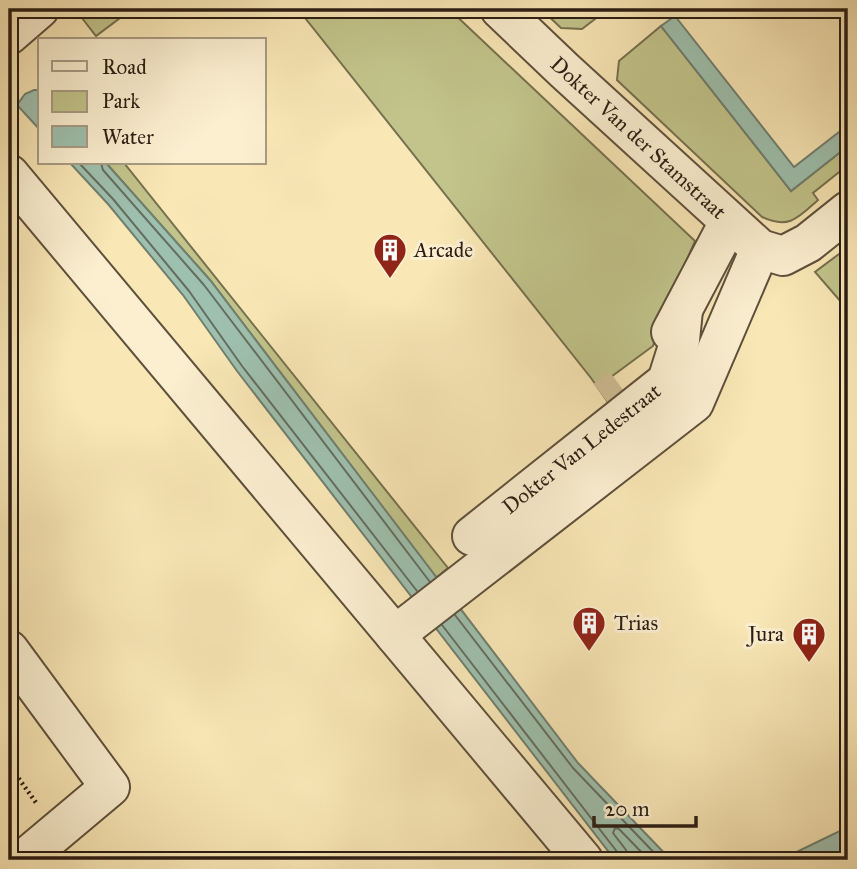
<svg xmlns="http://www.w3.org/2000/svg" width="857" height="869" viewBox="0 0 857 869" font-family="'IM FELL Great Primer',serif">
<style>
.green{fill:#c2c48b;stroke:#76704f;stroke-width:2}
.water{fill:#9ec0ae;stroke:#707f70;stroke-width:2}
.lines{fill:none;stroke-linecap:round;stroke-linejoin:round}
.shore{stroke:#646e60;stroke-width:2}
.minor-tunnel{stroke:#d0bf95;stroke-width:38;stroke-dasharray:38 19;stroke-linecap:butt}
.minor-casing{stroke:#5e503c;stroke-width:42}
.path{stroke:#2b1d13;stroke-width:4.5;stroke-dasharray:2 3.5;stroke-linecap:butt}
.minor{stroke:#fbefd0;stroke-width:38}
.labels{text-anchor:middle;dominant-baseline:central;stroke-width:6;stroke-linejoin:round;paint-order:stroke}
.street-label{font-size:21px;fill:#2b1d13;stroke:#fbefd0}
.poi-label{font-size:21px;fill:#2b1d13;stroke:#fbefd0;text-anchor:start}
</style>
<rect width="100%" height="100%" fill="#f9e7b6"/>
<filter id="stains"><feTurbulence type="fractalNoise" baseFrequency=".00286" numOctaves="4"/><feColorMatrix values="0 0 0 0 .2 0 0 0 0 .09 0 0 0 0 .02 0 0 0 .5 -.17"/></filter>
<radialGradient id="worn" r=".72"><stop offset=".6" stop-color="#630" stop-opacity="0"/><stop offset="1" stop-color="#630" stop-opacity=".3"/></radialGradient>
<g class="green">
<polygon points="94,9 132,9 96,36 82,18"/>
<polygon points="298,9 449,9 695,241 662,318 653,346 611,377 626,396 612,408 591,378"/>
<polygon points="541,9 608,9 582,29 561,28"/>
<path d="M661 26 791 191 848 146V165L813 193 818 200C799 217 789 230 762 217L617 80 619 61Z"/>
<polygon points="106,163 124,163 448,568 436,578 210,280"/>
<polygon points="843,251 848,257 848,310 815,272"/>
</g>
<g class="water">
<polygon points="675,16 794,167 848,125 848,146 791,191 661,26"/>
<polygon points="34,90 40,90 40,130 17,105 25,94"/>
<polygon points="70,163 106,163 210,280 578,763 671,860 615,860 237,371 183,295 108,204"/>
<polygon points="848,827 848,860 780,860"/>
</g>
<g class="lines">
<g class="shore">
<polyline points="79,163 113,199 189,291 242,366 417,591"/>
<polyline points="101,163 103,170 204,285 430,582"/>
<polyline points="455,615 573,768 661,860"/>
<polyline points="442,625 618,853 620,860"/>
<polyline points="628,860 626,850 613,833 615,828 619,829 649,860"/>
</g>
<polyline class="minor-tunnel" points="605,399 621,387"/>
<defs>
<g id="minor">
<path id="s1" d="M500 9 565 71 760 249 783 256 808 243 848 211"/>
<polyline points="9,35 39,9"/>
<polyline points="9,174 395,635 694,403 760,249"/>
<polyline points="671,332 729,222"/>
<path id="s2" d="M472 536 667 381 680 340 683 310"/>
<polyline points="395,635 583,860"/>
<polyline points="9,650 110,787 23,860"/>
</g>
</defs>
<use href="#minor" class="minor-casing"/>
<g class="path">
<polyline points="9,765 37,804"/>
<polyline points="669,860 681,852"/>
</g>
<use href="#minor" class="minor"/>
</g>
<defs>
<symbol id="building-pin" viewBox="-11 -11 22 30"><path d="M0 17L-7.5 6A9.5 9.5 0 1 1 7.5 6Z" fill="#8f2418" stroke="#fbefd0"/><path d="M-4-6H4V6H1V3H-1V6H-4ZM-2.5-4.3h1.7v1.8h-1.7ZM.8-4.3h1.7v1.8H.8ZM-2.5-1h1.7V.8h-1.7ZM.8-1h1.7V.8H.8Z" fill="#fff"/></symbol>
</defs>
<g fill-rule="evenodd">
<use href="#building-pin" x="371" y="231" width="38" height="52"/>
<use href="#building-pin" x="570" y="604" width="38" height="52"/>
<use href="#building-pin" x="790" y="615" width="38" height="52"/>
</g>
<g class="labels">
<g class="street-label">
<text stroke="none"><textPath href="#s1" startOffset="189">Dokter Van der Stamstraat</textPath></text>
<text stroke="none"><textPath href="#s2" startOffset="140">Dokter Van Ledestraat</textPath></text>
</g>
<g class="poi-label">
<text x="414" y="250">Arcade</text>
<text x="614" y="623">Trias</text>
<text x="784" y="634" text-anchor="end">Jura</text>
</g>
</g>
<rect width="857" height="869" fill="none" stroke="#f9e7b6" stroke-width="35"/>
<rect x="10" y="10" width="836" height="848" fill="none" stroke="#2b1d13" stroke-width="3.5"/>
<rect x="18" y="18" width="822" height="834" fill="none" stroke="#2b1d13" stroke-width="2"/>
<rect x="38" y="38" width="228" height="126" fill="#fbefd0" stroke="#a89b84" stroke-width="2"/>
<rect x="52" y="61" width="35" height="10" fill="#fbefd0" stroke="#a89b84" stroke-width="2"/>
<text x="102" y="74" font-size="21" fill="#2b1d13">Road</text>
<rect x="52" y="91" width="35" height="21" fill="#c2c48b" stroke="#a89b84" stroke-width="2"/>
<text x="102" y="108" font-size="21" fill="#2b1d13">Park</text>
<rect x="52" y="126" width="35" height="21" fill="#9ec0ae" stroke="#a89b84" stroke-width="2"/>
<text x="102" y="144" font-size="21" fill="#2b1d13">Water</text>
<path d="M594 816v10h102v-10" fill="none" stroke="#2b1d13" stroke-width="3.5"/>
<text x="605" y="816" font-size="21" fill="#2b1d13" stroke="#fbefd0" stroke-width="5" paint-order="stroke">20 m</text>
<rect width="100%" height="100%" filter="url(#stains)"/>
<rect width="100%" height="100%" fill="url(#worn)"/>
</svg>
